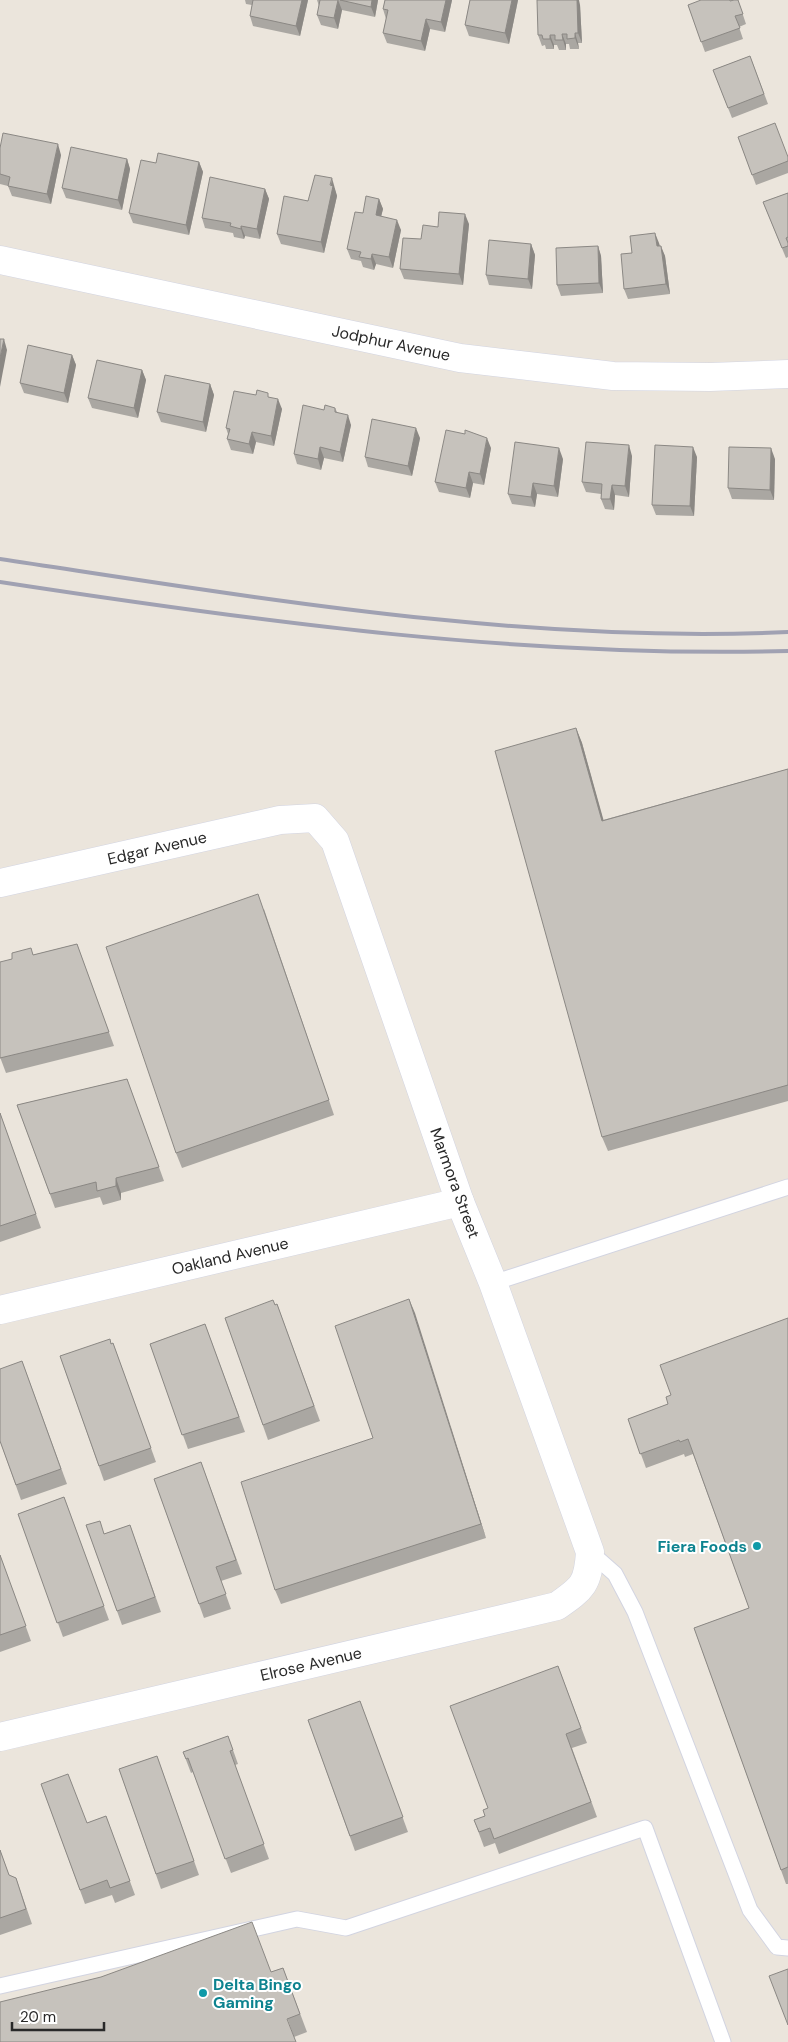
<svg xmlns="http://www.w3.org/2000/svg" width="788" height="2042" viewBox="0 0 788 2042" font-family="'DM Sans',sans-serif">
<style>
.lines{fill:none;stroke-linecap:round;stroke-linejoin:round}
.lane-casing{stroke:#d2d4e1;stroke-width:17}
.street-casing{stroke:#d2d4e1;stroke-width:29}
.lane{stroke:#fff;stroke-width:15}
.street{stroke:#fff;stroke-width:28}
.rail{stroke:#a0a1b2;stroke-width:4}
.wall{fill:#aaa7a2}
.shaded-wall{fill:#8b8884}
.building{fill:#c6c2bc;stroke:#8b8884}
.culture-dot{fill:#0f9aa8;stroke:#fff;stroke-width:2}
.labels{text-anchor:middle;dominant-baseline:central;stroke-width:4;stroke-linejoin:round;paint-order:stroke}
.street-label{font-size:16px;fill:#292929;stroke:#fff}
.culture-label{font-size:16px;font-weight:bold;fill:#0d838f;stroke:#fff;text-anchor:end}
</style>
<rect width="100%" height="100%" fill="#ebe5dc"/>
<g class="lines">
<defs>
<g id="lane">
<polyline points="493,1283 788,1187"/>
<polyline points="590,1552 615,1574 635,1612 750,1910 777,1947 788,1948"/>
<polyline points="0,1986 297,1919 346,1928 645,1828 723,2042"/>
</g>
<g id="street">
<polyline points="0,260 460,358 613,376 710,377 788,374"/>
<path d="M0 883 280 820 315 818 335 841 460 1202 493 1283 590 1552C588 1584 583 1588 557 1606L0 1737"/>
<polyline points="0,1310 460,1202"/>
</g>
</defs>
<use href="#lane" class="lane-casing"/>
<use href="#street" class="street-casing"/>
<use href="#lane" class="lane"/>
<use href="#street" class="street"/>
<g class="rail">
<path d="M0 559C260 598 524 644 788 632"/>
<path d="M0 582C261 622 524 658 788 651"/>
</g>
</g>
<g class="wall">
<polygon points="245,0 308,0 300,36 253,26 250,16 252,5 246,4"/>
<polygon points="317,0 378,0 375,17 342,10 338,29 321,25 317,15 319,6"/>
<polygon points="385,0 452,0 445,32 430,29 425,51 387,43 383,33 386,19 383,9"/>
<polygon points="470,0 518,0 509,44 469,36 465,25"/>
<polygon points="738,0 746,24 739,27 743,39 705,52 688,5"/>
<polygon points="580,5 582,43 578,43 579,49 570,49 569,44 566,44 566,50 559,50 557,45 554,45 554,49 546,49 545,45 542,46 538,35"/>
<polygon points="750,56 768,104 732,118 713,70"/>
<polygon points="738,137 788,157 788,173 756,185"/>
<polygon points="0,148 61,155 51,204 12,196 8,186 0,184"/>
<polygon points="127,159 130,169 122,210 66,198 62,188"/>
<polygon points="199,162 203,172 189,235 133,223 129,213 156,163"/>
<polygon points="335,188 335,190 337,196 324,253 281,244 277,234 308,201"/>
<polygon points="265,189 269,199 260,239 245,236 244,239 234,237 233,233 205,228 202,218"/>
<polygon points="788,193 788,257 786,258 763,202"/>
<polygon points="379,199 383,209 381,216 401,230 393,268 376,264 374,270 363,267 361,261 351,259 347,249 363,213"/>
<polygon points="469,224 463,285 404,279 400,269 421,239 438,227"/>
<polygon points="659,243 660,246 665,256 670,294 628,299 624,289 632,253"/>
<polygon points="531,244 535,255 532,289 489,285 486,275"/>
<polygon points="598,246 601,256 603,293 561,296 557,285"/>
<polygon points="72,355 76,365 68,403 24,393 20,383"/>
<polygon points="142,370 146,380 138,418 92,408 88,398"/>
<polygon points="210,384 214,395 206,432 161,422 157,412"/>
<polygon points="270,397 282,409 274,446 256,442 253,454 231,450 227,439 228,434 226,428"/>
<polygon points="335,408 337,412 351,425 343,462 324,458 321,470 297,464 294,454 324,410"/>
<polygon points="420,438 412,476 368,467 365,457"/>
<polygon points="491,448 484,485 473,483 470,498 439,492 435,482"/>
<polygon points="632,456 629,497 615,495 614,510 605,509 601,499 601,494 586,492 582,482"/>
<polygon points="697,457 694,516 656,515 652,505"/>
<polygon points="563,459 558,497 537,494 535,507 512,504 508,494"/>
<polygon points="775,459 774,500 732,499 728,488"/>
<polygon points="576,728 582,743 603,820 788,769 788,1101 608,1151 602,1137"/>
<polygon points="264,909 334,1115 182,1168 176,1153"/>
<polygon points="77,944 114,1046 6,1073 0,1057 33,955"/>
<polygon points="127,1079 164,1181 121,1193 121,1200 103,1205 100,1197 55,1208 17,1105"/>
<polygon points="0,1113 41,1228 0,1242"/>
<polygon points="409,1299 486,1538 281,1604 275,1590 373,1438"/>
<polygon points="277,1304 320,1421 268,1440 225,1318"/>
<polygon points="788,1318 788,1884 786,1884 694,1628 749,1608 693,1454 685,1457 684,1454 646,1468 628,1419 668,1404 671,1395"/>
<polygon points="205,1324 245,1432 188,1449 150,1344"/>
<polygon points="113,1343 156,1462 104,1481 60,1356"/>
<polygon points="22,1361 67,1484 21,1500 0,1441"/>
<polygon points="201,1462 242,1574 221,1581 231,1609 204,1618 154,1479"/>
<polygon points="64,1497 109,1620 63,1637 18,1514"/>
<polygon points="86,1525 104,1534 130,1525 161,1612 122,1625"/>
<polygon points="0,1555 31,1641 0,1652"/>
<polygon points="558,1666 587,1743 572,1748 597,1817 499,1854 495,1843 484,1847 474,1820 485,1816 488,1808"/>
<polygon points="360,1701 408,1832 355,1851 308,1720"/>
<polygon points="228,1736 238,1764 235,1765 269,1859 231,1873 193,1772 191,1773 183,1752"/>
<polygon points="157,1756 199,1875 161,1889 119,1769"/>
<polygon points="41,1784 87,1823 106,1816 135,1895 115,1903 112,1895 85,1904"/>
<polygon points="0,1850 9,1875 16,1878 32,1924 0,1935"/>
<polygon points="283,1968 307,2032 294,2037 271,1972"/>
</g>
<g class="shaded-wall">
<polygon points="302,0 308,0 300,36 296,26"/>
<polygon points="338,0 342,10 338,29 334,18"/>
<polygon points="372,0 378,0 375,17 371,7"/>
<polygon points="446,0 452,0 445,32 441,22"/>
<polygon points="512,0 518,0 509,44 505,33"/>
<polygon points="576,0 579,0 580,5 582,43 578,33"/>
<polygon points="426,19 430,29 425,51 421,41"/>
<polygon points="575,33 578,43 579,49 575,38"/>
<polygon points="562,34 566,44 566,50 563,40"/>
<polygon points="550,35 554,45 554,49 550,39"/>
<polygon points="58,144 61,155 51,204 47,194"/>
<polygon points="127,159 130,169 122,210 118,200"/>
<polygon points="199,162 203,172 189,235 186,225"/>
<polygon points="332,178 337,196 324,253 321,242"/>
<polygon points="265,189 269,199 260,239 257,229"/>
<polygon points="379,199 383,209 379,225 376,215"/>
<polygon points="465,214 469,224 463,285 459,274"/>
<polygon points="397,220 401,230 393,268 389,257"/>
<polygon points="241,226 245,236 244,239 241,229"/>
<polygon points="655,233 659,243 661,257 657,246"/>
<polygon points="531,244 535,255 532,289 528,279"/>
<polygon points="598,246 601,256 603,293 599,283"/>
<polygon points="661,246 665,256 670,294 666,284"/>
<polygon points="372,254 376,264 374,270 371,259"/>
<polygon points="4,339 7,350 0,387 0,358"/>
<polygon points="72,355 76,365 68,403 64,393"/>
<polygon points="142,370 146,380 138,418 134,408"/>
<polygon points="210,384 214,395 206,432 203,422"/>
<polygon points="278,399 282,409 274,446 271,436"/>
<polygon points="348,415 351,425 343,462 340,452"/>
<polygon points="416,428 420,438 412,476 408,466"/>
<polygon points="252,432 256,442 253,454 249,444"/>
<polygon points="487,438 491,448 484,485 480,474"/>
<polygon points="629,445 632,456 629,497 625,486"/>
<polygon points="320,447 324,458 321,470 318,459"/>
<polygon points="693,447 697,457 694,516 690,506"/>
<polygon points="559,448 563,459 558,497 554,486"/>
<polygon points="771,448 775,459 774,500 770,490"/>
<polygon points="469,472 473,483 470,498 466,488"/>
<polygon points="533,483 537,494 535,507 531,497"/>
<polygon points="612,485 615,495 614,510 610,499"/>
<polygon points="576,728 582,743 608,836 602,821"/>
<polygon points="116,1178 121,1193 121,1200 116,1186"/>
<polygon points="409,1299 415,1313 486,1538 481,1524"/>
</g>
<g class="building">
<polygon points="253,0 302,0 296,26 250,16"/>
<polygon points="320,0 338,0 334,18 317,15"/>
<polygon points="340,0 372,0 371,7"/>
<polygon points="385,0 446,0 441,22 426,19 421,41 383,33 388,10 383,9"/>
<polygon points="470,0 512,0 505,33 465,25"/>
<polygon points="537,0 577,0 578,33 575,33 575,38 567,39 567,34 562,34 563,40 555,40 555,35 550,35 550,39 543,39 542,35 538,35"/>
<polygon points="701,0 730,0 730,1 734,0 738,0 743,14 735,16 740,28 701,42 688,5"/>
<polygon points="750,56 764,94 728,108 713,70"/>
<polygon points="775,123 788,157 788,161 752,175 738,137"/>
<polygon points="3,133 58,144 47,194 8,186 10,177 0,174 0,148"/>
<polygon points="71,147 127,159 118,200 62,188"/>
<polygon points="158,153 199,162 186,225 129,213 141,160 156,163"/>
<polygon points="315,175 332,178 330,185 333,186 321,242 277,234 284,196 308,201"/>
<polygon points="210,177 265,189 257,229 241,226 241,229 230,226 231,223 202,218"/>
<polygon points="788,193 788,237 786,238 788,243 788,246 782,248 763,202"/>
<polygon points="366,196 379,199 376,215 397,220 389,257 372,254 371,259 359,257 361,252 347,249 355,212 363,213"/>
<polygon points="439,212 465,214 459,274 400,269 403,238 421,239 423,225 438,227"/>
<polygon points="655,233 657,246 661,246 666,284 624,289 621,254 632,253 630,236"/>
<polygon points="489,240 531,244 528,279 486,275"/>
<polygon points="598,246 599,283 557,285 556,248"/>
<polygon points="0,339 4,339 0,358"/>
<polygon points="28,345 72,355 64,393 20,383"/>
<polygon points="97,360 142,370 134,408 88,398"/>
<polygon points="165,375 210,384 203,422 157,412"/>
<polygon points="257,390 268,393 268,397 278,399 271,436 252,432 249,444 227,439 230,429 226,428 234,391 256,395"/>
<polygon points="303,405 324,410 325,405 335,408 335,412 348,415 340,452 320,447 318,459 294,454"/>
<polygon points="372,419 416,428 408,466 365,457"/>
<polygon points="446,430 465,434 465,430 487,438 480,474 469,472 466,488 435,482"/>
<polygon points="515,442 559,448 554,486 533,483 531,497 508,494"/>
<polygon points="586,442 629,445 625,486 612,485 610,499 601,499 602,484 582,482"/>
<polygon points="655,445 693,447 690,506 652,505"/>
<polygon points="729,447 771,448 770,490 728,488"/>
<polygon points="576,728 602,821 788,769 788,1085 602,1137 495,751"/>
<polygon points="258,894 329,1100 176,1153 106,947"/>
<polygon points="77,944 109,1032 0,1058 0,962 12,959 12,953 31,948 33,955"/>
<polygon points="127,1079 159,1167 116,1178 116,1186 97,1191 96,1182 50,1194 17,1105"/>
<polygon points="0,1113 36,1214 0,1226"/>
<polygon points="409,1299 481,1524 275,1590 241,1482 373,1438 335,1326"/>
<polygon points="273,1300 275,1305 277,1304 314,1406 263,1425 225,1318"/>
<polygon points="788,1318 788,1867 781,1870 694,1628 749,1608 688,1439 680,1442 679,1440 640,1454 628,1419 668,1404 666,1397 671,1395 660,1365"/>
<polygon points="205,1324 239,1417 182,1435 150,1344"/>
<polygon points="110,1339 111,1344 113,1343 151,1448 99,1466 60,1356"/>
<polygon points="22,1361 61,1469 16,1485 0,1441 0,1369"/>
<polygon points="201,1462 236,1560 216,1567 226,1594 199,1604 154,1479"/>
<polygon points="64,1497 104,1606 57,1623 18,1514"/>
<polygon points="100,1521 104,1534 130,1525 155,1597 117,1611 86,1525"/>
<polygon points="0,1555 26,1626 0,1635"/>
<polygon points="558,1666 581,1728 566,1734 591,1802 494,1839 490,1828 479,1832 474,1820 485,1816 483,1810 488,1808 450,1706"/>
<polygon points="360,1701 403,1817 350,1836 308,1720"/>
<polygon points="228,1736 233,1750 230,1751 264,1844 225,1859 188,1758 186,1759 183,1752"/>
<polygon points="157,1756 194,1861 156,1874 119,1769"/>
<polygon points="68,1774 87,1823 106,1816 130,1881 110,1888 107,1880 80,1890 41,1784"/>
<polygon points="0,1850 9,1875 16,1878 26,1909 0,1918"/>
<polygon points="252,1922 271,1972 283,1968 300,2014 287,2019 296,2042 0,2042 0,2002 101,1977"/>
<polygon points="788,1969 788,2025 769,1976"/>
</g>
<g class="culture-dot">
<circle cx="757" cy="1546" r="5"/>
<circle cx="203" cy="1993" r="5"/>
</g>
<g class="labels">
<g class="street-label">
<text transform="translate(391 343) rotate(12)">Jodphur Avenue</text>
<text transform="translate(157 848) rotate(-13)">Edgar Avenue</text>
<text transform="translate(455 1183) rotate(70)">Marmora Street</text>
<text transform="translate(230 1256) rotate(-13)">Oakland Avenue</text>
<text transform="translate(311 1664) rotate(-13)">Elrose Avenue</text>
</g>
<g class="culture-label">
<text x="747" y="1546">Fiera Foods</text>
<text x="213" y="1984" text-anchor="start">Delta Bingo<tspan x="213" dy="18">Gaming</tspan></text>
</g>
</g>
<path d="M12 2022v8h92v-8" fill="none" stroke="#292929" stroke-width="2.5"/>
<text x="20" y="2022" font-size="15" fill="#292929" stroke="#ffffff" stroke-width="4" paint-order="stroke">20 m</text>
</svg>
